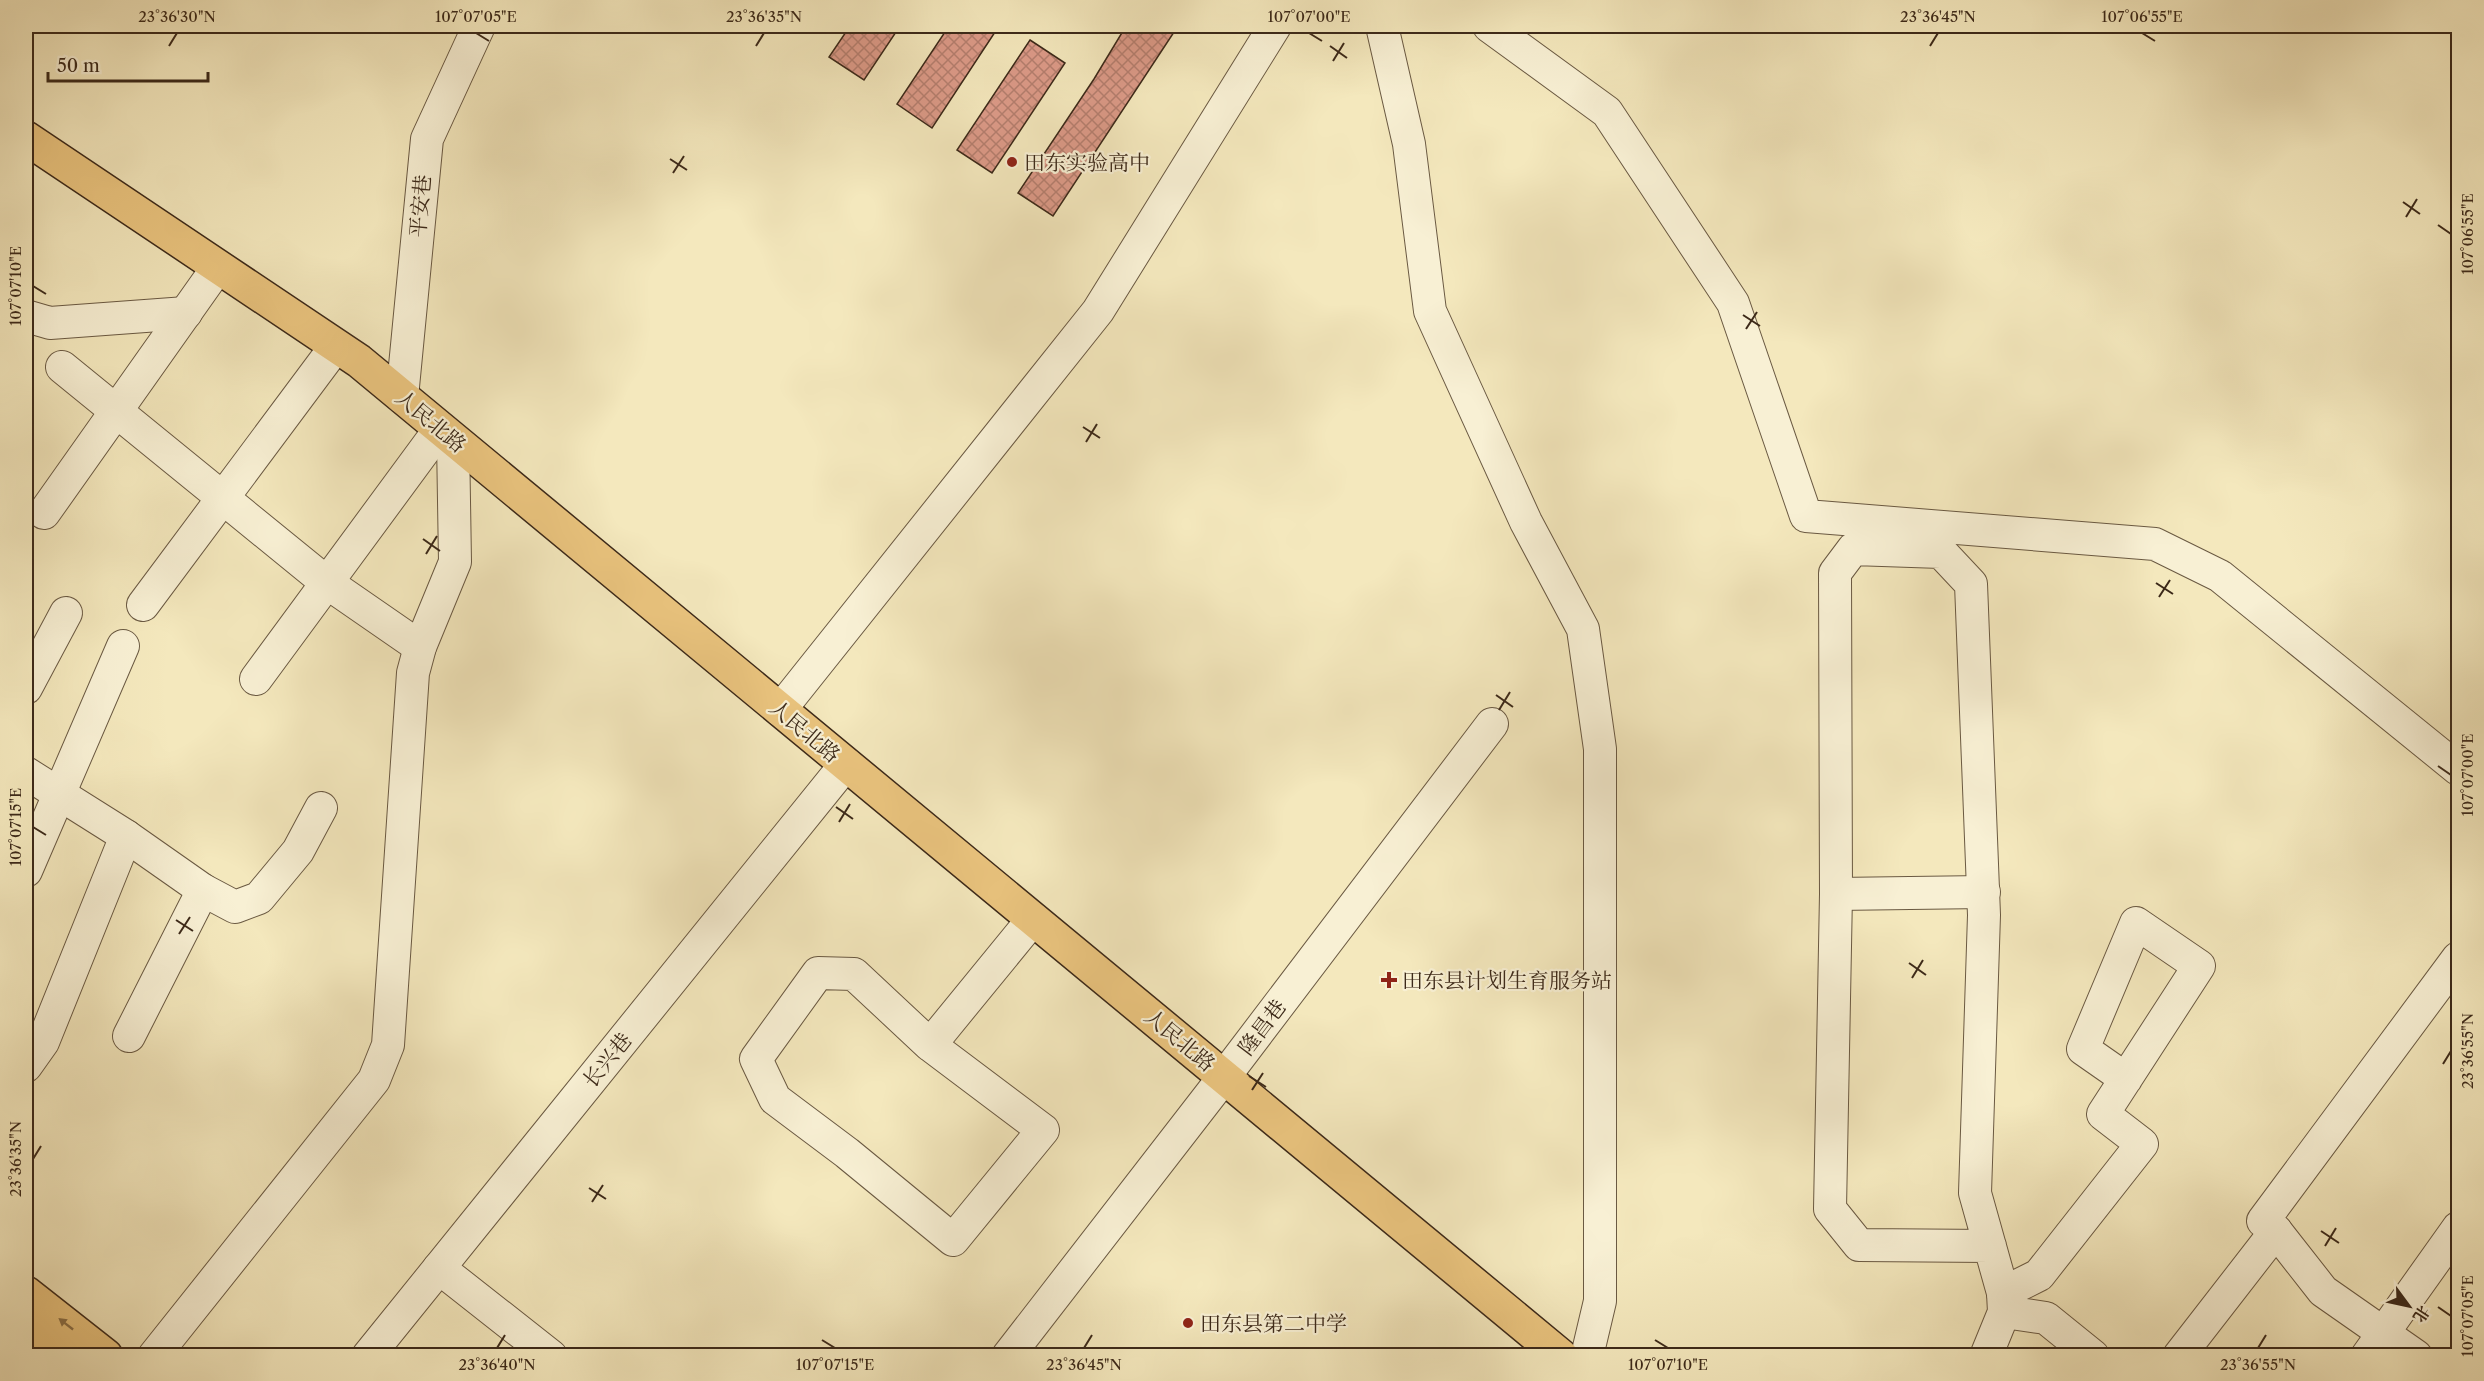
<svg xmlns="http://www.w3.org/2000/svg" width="2484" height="1381" viewBox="0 0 2484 1381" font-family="'Libre Caslon Text','Noto Serif SC',serif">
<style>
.building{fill:url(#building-cross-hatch);stroke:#3c2919;stroke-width:1.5}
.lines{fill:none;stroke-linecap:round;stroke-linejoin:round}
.minor-casing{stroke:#6a5942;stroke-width:34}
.major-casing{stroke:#3c2919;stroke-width:36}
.minor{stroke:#f8f0d4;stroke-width:32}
.major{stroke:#eac47e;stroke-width:33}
.oneway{fill:#8a6f46}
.ticks{fill:none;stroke:#3c2919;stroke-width:2}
.poi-dot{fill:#8f2418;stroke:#f8f0d4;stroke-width:2}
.labels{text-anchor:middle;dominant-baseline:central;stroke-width:4.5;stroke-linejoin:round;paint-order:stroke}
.poi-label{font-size:21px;fill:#3c2919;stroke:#f8f0d4;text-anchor:start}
.street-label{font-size:21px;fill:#3c2919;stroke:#f8f0d4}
.neatline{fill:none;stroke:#3c2919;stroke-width:2}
.ticks-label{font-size:15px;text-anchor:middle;fill:#3c2919}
</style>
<defs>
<pattern id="building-cross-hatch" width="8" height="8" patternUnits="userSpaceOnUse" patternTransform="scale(1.5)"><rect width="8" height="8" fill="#dc9a88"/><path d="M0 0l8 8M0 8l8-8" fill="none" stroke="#b47e6e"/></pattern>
</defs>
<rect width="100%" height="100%" fill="#f4e8bd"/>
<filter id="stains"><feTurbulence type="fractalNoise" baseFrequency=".00333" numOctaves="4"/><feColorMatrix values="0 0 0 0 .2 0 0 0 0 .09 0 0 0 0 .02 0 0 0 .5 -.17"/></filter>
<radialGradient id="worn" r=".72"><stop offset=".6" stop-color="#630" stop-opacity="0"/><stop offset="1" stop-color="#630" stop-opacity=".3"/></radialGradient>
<g class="building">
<polygon points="850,26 900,26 864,80 829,57"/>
<polygon points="949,26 999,26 932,128 897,104"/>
<polygon points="1126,26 1178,26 1053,216 1018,193 1094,79"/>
<polygon points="1030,40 1065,63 992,173 957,150"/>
</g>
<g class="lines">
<defs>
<g id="minor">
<polyline points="1382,26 1409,144 1430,311 1526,522 1583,629 1600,749 1600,1301 1587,1356"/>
<polyline points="1489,26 1607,112 1733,303 1806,516 2155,544 2220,576 2458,769"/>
<polyline points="26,316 50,323 186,313"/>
<polyline points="62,367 326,582 420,647"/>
<polyline points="402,397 427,139 479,26"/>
<polyline points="44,513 218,267"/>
<polyline points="143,605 336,346"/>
<polyline points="256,679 440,429"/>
<polyline points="26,688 66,613"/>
<polyline points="780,710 1098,311 1275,26"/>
<polyline points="26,773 126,836 43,1042 26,1066"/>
<polyline points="126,836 203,890 235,907 259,898 298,851 321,808"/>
<polyline points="26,871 123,646"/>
<polyline points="1836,894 1984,892"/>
<polyline points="129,1036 203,890"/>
<polyline points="930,1045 854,974 818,973 756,1059 775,1099 847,1153 953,1240 1043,1130 930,1045 1033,919"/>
<polyline points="439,1268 551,1356"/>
<polyline points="2003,1293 2039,1275 2142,1144 2103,1114 2199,966 2136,923 2083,1049 2126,1079"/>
<polyline points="2004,1312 2046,1318 2093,1356"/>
<polyline points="154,1356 374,1080 388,1045 413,673 420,647 455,562 453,440"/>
<polyline points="368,1356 846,764"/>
<polyline points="1008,1356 1224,1077 1492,724"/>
<polyline points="1986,1356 2004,1312 2003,1293 1975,1193 1984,915 1971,584 1941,552 1853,549 1835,573 1836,894 1830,1209 1859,1245 1990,1246"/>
<polyline points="2179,1356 2276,1231"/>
<polyline points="2367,1356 2458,1228"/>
<polyline points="2416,1356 2323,1291 2276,1231 2263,1221 2458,958"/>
</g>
<g id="major">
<polyline points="26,138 359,361 1561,1356"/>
<polyline points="26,1293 106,1356"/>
<polyline points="26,1329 60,1356"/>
</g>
</defs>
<use href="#minor" class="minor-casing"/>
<use href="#major" class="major-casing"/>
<use href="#minor" class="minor"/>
<use href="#major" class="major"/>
</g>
<defs><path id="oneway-solid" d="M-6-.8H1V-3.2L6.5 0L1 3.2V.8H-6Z" transform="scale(1.5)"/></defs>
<use class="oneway" href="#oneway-solid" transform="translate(66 1324) rotate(-142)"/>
<path class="ticks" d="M476 33 489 41M1309 33 1322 41M2142 33 2155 41M169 46 177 33M756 46 764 33M1330 46 1347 58M1930 46 1938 33M1333 61 1344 43M670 159 687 170M673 173 684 156M2403 202 2420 214M2406 217 2417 199M2438 225 2451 234M33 286 46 294M1743 315 1760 326M1746 329 1757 312M1083 427 1100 438M1086 442 1097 424M423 539 440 551M426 554 437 536M2156 583 2173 594M2159 597 2170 580M1496 695 1513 707M1499 710 1510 692M2438 766 2451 775M836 807 853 819M839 822 850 804M33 827 46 835M176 920 193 931M179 934 190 917M1909 963 1926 975M1912 978 1923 960M2443 1064 2451 1051M1249 1076 1266 1087M1252 1090 1263 1073M33 1159 41 1146M589 1188 606 1199M592 1202 603 1185M2321 1231 2339 1243M2325 1246 2336 1228M2438 1307 2451 1316M822 1340 835 1348M1655 1340 1668 1348M497 1348 505 1335M1084 1348 1092 1335M2258 1348 2266 1335"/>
<g class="poi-dot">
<circle cx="1012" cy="162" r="6"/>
<path d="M1386 971h6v6h6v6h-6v6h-6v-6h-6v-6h6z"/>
<circle cx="1188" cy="1323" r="6"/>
</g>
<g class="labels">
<g class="poi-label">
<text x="1024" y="162">田东实验高中</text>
<text x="1402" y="980">田东县计划生育服务站</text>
<text x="1200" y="1323">田东县第二中学</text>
</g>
<g class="street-label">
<text transform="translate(420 206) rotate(-85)">平安巷</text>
<text transform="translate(431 421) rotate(40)">人民北路</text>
<text transform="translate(805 731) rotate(40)">人民北路</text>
<text transform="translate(1262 1027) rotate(-53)">隆昌巷</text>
<text transform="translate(1180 1040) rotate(40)">人民北路</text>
<text transform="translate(607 1060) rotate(-51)">长兴巷</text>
</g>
</g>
<rect width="2484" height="1381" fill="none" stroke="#f4e8bd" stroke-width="66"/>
<g transform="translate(2409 1306) rotate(123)" stroke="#f8f0d4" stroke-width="4.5" paint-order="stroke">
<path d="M0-4.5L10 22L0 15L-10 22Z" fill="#3c2919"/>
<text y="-9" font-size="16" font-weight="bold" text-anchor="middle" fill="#3c2919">北</text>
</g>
<path d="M48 72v9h160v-9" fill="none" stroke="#3c2919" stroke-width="3"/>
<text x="57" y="72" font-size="18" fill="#3c2919" stroke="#f8f0d4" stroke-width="4.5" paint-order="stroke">50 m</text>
<rect x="33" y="33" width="2418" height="1315" class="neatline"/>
<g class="ticks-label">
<text x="177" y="22">23°36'30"N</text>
<text x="476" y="22">107°07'05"E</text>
<text x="764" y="22">23°36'35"N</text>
<text x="1309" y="22">107°07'00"E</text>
<text x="1938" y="22">23°36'45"N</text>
<text x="2142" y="22">107°06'55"E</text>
<text transform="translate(2468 234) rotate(-90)" y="5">107°06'55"E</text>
<text transform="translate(16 286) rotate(-90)" y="5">107°07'10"E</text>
<text transform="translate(2468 775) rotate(-90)" y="5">107°07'00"E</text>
<text transform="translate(16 827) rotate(-90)" y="5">107°07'15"E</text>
<text transform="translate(2468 1051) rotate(-90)" y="5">23°36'55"N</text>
<text transform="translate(16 1159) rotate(-90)" y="5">23°36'35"N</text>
<text transform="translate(2468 1316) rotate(-90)" y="5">107°07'05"E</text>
<text x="497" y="1370">23°36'40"N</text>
<text x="835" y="1370">107°07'15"E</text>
<text x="1084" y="1370">23°36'45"N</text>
<text x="1668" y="1370">107°07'10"E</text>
<text x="2258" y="1370">23°36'55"N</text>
</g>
<rect width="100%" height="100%" filter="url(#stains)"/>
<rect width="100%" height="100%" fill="url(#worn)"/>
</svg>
